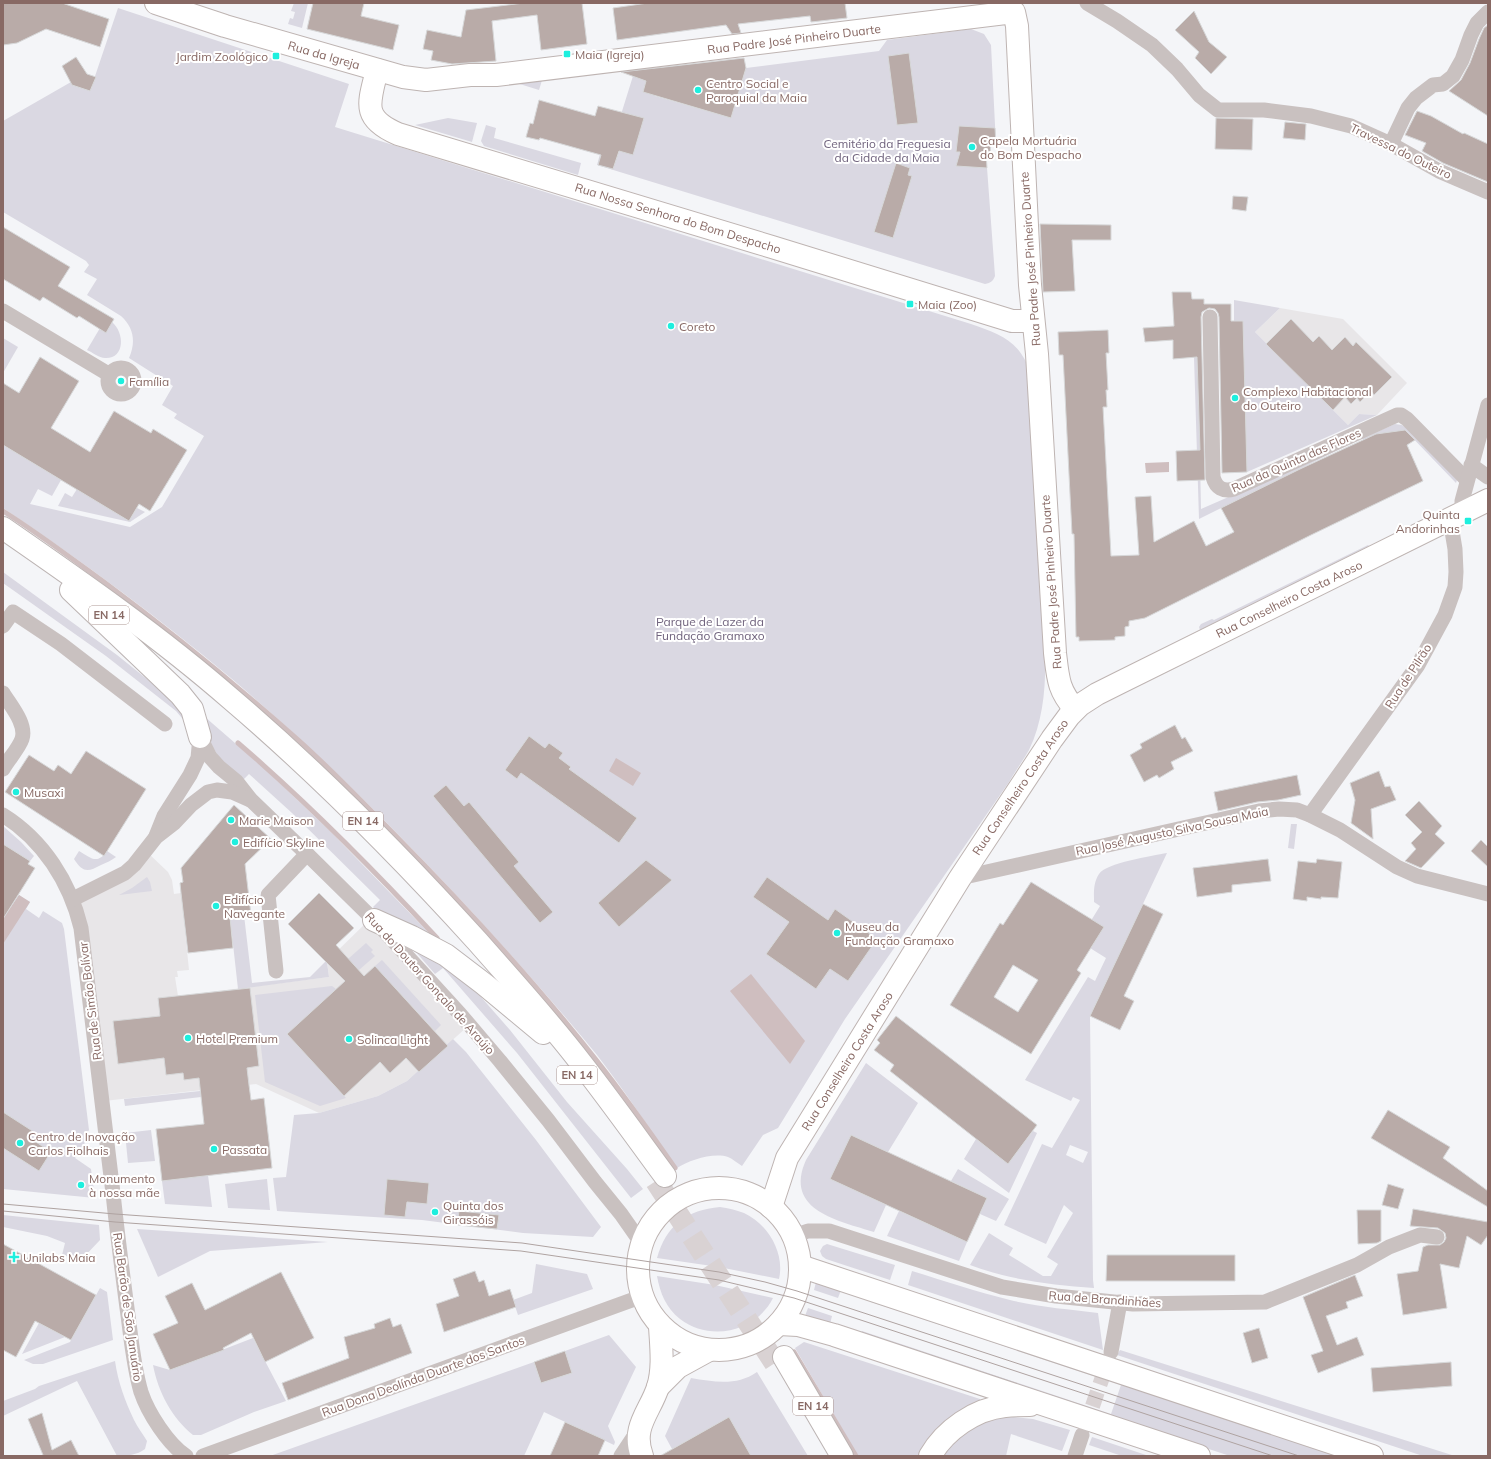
<svg xmlns="http://www.w3.org/2000/svg" width="1491" height="1459" viewBox="0 0 1491 1459" font-family="Mulish,sans-serif">
<style>
.built{fill:#e8e6e8}
.green{fill:#dad8e2;fill-rule:evenodd}
.water{fill:#cfbebf}
.lines{fill:none;stroke-linecap:round;stroke-linejoin:round}
.stream{stroke:#cfbebf;stroke-width:5}
.building{fill:#b9aba8;stroke:#d7d8d9;fill-rule:evenodd}
.street-tunnel{stroke:#d9d2d3;stroke-width:15;stroke-dasharray:15 8;stroke-linecap:butt}
.highway-tunnel{stroke:#d9d2d3;stroke-width:22;stroke-dasharray:22 11;stroke-linecap:butt}
.secondary-casing{stroke:#beb4b2;stroke-width:24}
.highway-casing{stroke:#bcb4b3;stroke-width:24}
.street{stroke:#c9c1c0;stroke-width:15}
.secondary{stroke:#fff;stroke-width:22}
.highway{stroke:#fff;stroke-width:22}
.tram{stroke:#afa3a1;stroke-width:1}
.poi-dot{fill:#1defde;stroke:#fff;stroke-width:1.5}
.labels{text-anchor:middle;dominant-baseline:central;stroke-width:4;stroke-linejoin:round;paint-order:stroke}
.shield{fill:#fff;stroke:#ac9692;stroke-width:1}
.shield-label{font-size:11px;font-weight:bold;fill:#886964}
.street-label{font-size:12px;fill:#886964;stroke:#fff}
.poi-label{font-size:12px;fill:#886964;stroke:#fff;text-anchor:start}
.park-label{font-size:12px;fill:#71647e;stroke:#fff}
</style>
<rect width="100%" height="100%" fill="#f4f5f8"/>
<g class="built">
<polygon points="1280,308 1343,319 1407,383 1377,415 1359,414 1348,425 1255,332"/>
<polygon points="147,852 168,872 172,880 174,894 181,893 189,970 177,971 178,977 175,977 178,996 329,977 327,961 370,919 467,1027 407,1081 378,1096 319,1113 256,1084 104,1101 75,901"/>
</g>
<g class="green">
<polygon points="294,3 308,3 302,28 288,24 290,18 293,19 295,12 291,11"/>
<path d="M118 8 349 84 335 127 971 324C996 333 1015 338 1027 364L1045 650C1046 684 1044 719 1029 750 1023 761 1015 771 1009 782L845 1019 778 1128 763 1135 742 1166C737 1163 733 1159 728 1157 714 1152 689 1160 677 1168 650 1130 625 1091 597 1055 557 1006 514 958 471 911 396 830 317 751 232 679 159 618 82 561 3 508V445L61 480 52 496 38 489 30 504 130 527 162 507 204 436 174 418 177 414 162 405 173 386 129 358C136 342 134 328 121 316L87 295 97 279 84 272 89 265 86 261 3 212V121L71 82 73 85 90 91Z"/>
<path d="M971 29 984 34 991 45 996 145 991 144 990 153 986 154 995 276C993 281 991 283 985 284L597 165 600 154 609 153 633 76 659 85 655 96 731 118 746 68 879 51 887 40Z"/>
<polygon points="543,77 539,90 510,81"/>
<polygon points="448,118 477,123 472,142 415,125"/>
<polygon points="486,125 496,128 494,138 581,163 578,175 484,146 481,141"/>
<polygon points="1234,300 1280,308 1255,332 1348,425 1359,414 1377,415 1247,472 1243,321 1234,321"/>
<polygon points="1197,301 1201,509 1395,424 1402,425 1408,429 1457,480 1456,483 1405,430 1379,434 1366,444 1362,438 1199,519 1193,325"/>
<path d="M112 322C125 333 125 359 105 358 99 358 92 352 87 350L100 328 106 332Z"/>
<polygon points="3,338 18,347 3,373"/>
<polygon points="77,489 129,521 137,508 145,512 130,522 58,506 65,493 72,497"/>
<polygon points="1368,545 1369,546 1200,630 1199,627 1201,624 1212,619 1214,620"/>
<polygon points="3,572 117,655 173,700 179,705 187,724 176,711 106,656 3,583"/>
<polygon points="205,717 266,770 330,831 433,937 380,914 373,907 380,900 292,813 249,774 242,781 220,759 210,743"/>
<polygon points="1291,824 1297,824 1294,849 1288,848"/>
<polygon points="3,826 21,842 34,856 30,861 3,844"/>
<path d="M79 851C91 858 97 865 107 851L116 857C112 860 106 863 101 865 88 872 83 873 74 859Z"/>
<path d="M1167 853 1090 1016 1093 1280 1094 1288C1052 1285 1010 1280 970 1265L989 1233 1013 1248 1009 1255 1043 1276H1051L1058 1264 1047 1257 1073 1213 1064 1205 1046 1244 1004 1225 1042 1144 1052 1148 1080 1100 1073 1097 1071 1101 1025 1080 1088 977 1095 981 1106 958 1090 948 1092 919 1100 906 1094 902C1094 893 1093 883 1099 874 1106 863 1152 856 1167 853ZM1070 1145 1088 1152 1083 1163 1066 1155Z"/>
<polygon points="147,877 150,882 152,891 119,895 132,888"/>
<polygon points="19,895 30,902 26,909 39,918 43,911 62,923 64,929 89,1130 85,1136 88,1138 75,1158 91,1169 95,1198 3,1189 3,919"/>
<polygon points="244,915 252,983 310,977 338,949 327,962 329,977 238,989 230,917"/>
<polygon points="410,942 474,989 510,1030 567,1102 627,1169 643,1189 631,1198 517,1053 443,968 435,974 409,944"/>
<polygon points="366,943 373,950 371,952 375,956 359,970 348,959"/>
<polygon points="382,960 441,1025 435,1031 375,966"/>
<polygon points="332,986 336,989 287,1034 346,1098 320,1106 265,1082 255,995"/>
<polygon points="453,1039 466,1052 536,1140 601,1227 593,1237 523,1233 422,1220 277,1211 273,1178 286,1177 294,1115 319,1113 378,1096 407,1081"/>
<path d="M866 1063 918 1103 888 1152 851 1135 830 1179 886 1205 874 1232C840 1221 783 1211 806 1160Z"/>
<polygon points="200,1091 201,1097 125,1106 124,1099"/>
<polygon points="151,1130 155,1161 128,1163 125,1133"/>
<polygon points="1033,1131 1037,1133 1009,1193 964,1159 976,1139 1008,1163"/>
<polygon points="958,1169 1009,1199 996,1221 980,1214 987,1198 951,1181"/>
<polygon points="208,1175 212,1207 165,1204 162,1181"/>
<polygon points="267,1179 270,1210 228,1208 225,1184"/>
<path d="M720 1207C728 1208 736 1210 744 1213 768 1224 785 1253 779 1279L719 1267 657 1258C666 1225 687 1210 720 1207Z"/>
<polygon points="899,1211 967,1242 959,1261 887,1236"/>
<polygon points="3,1215 99,1225 100,1240 81,1260 62,1255 65,1243 47,1236 3,1227"/>
<polygon points="137,1229 328,1242 210,1251 158,1277"/>
<polygon points="827,1244 895,1265 890,1280 826,1259 822,1256 820,1251 823,1246"/>
<polygon points="536,1264 587,1274 593,1289 518,1315 513,1300 532,1293"/>
<path d="M912 1271C945 1281 977 1292 1010 1300 1039 1307 1068 1309 1098 1313L1103 1350 908 1285Z"/>
<path d="M657 1276 715 1285 773 1298C756 1332 710 1342 680 1319 666 1308 660 1293 657 1276Z"/>
<polygon points="816,1282 841,1290 838,1298 814,1290"/>
<polygon points="100,1288 107,1292 113,1340 43,1364 33,1364 24,1360 70,1342"/>
<polygon points="872,1300 1337,1456 1230,1456 861,1334 862,1331 1111,1414 1121,1385 871,1302"/>
<polygon points="808,1308 832,1316 830,1324 805,1316"/>
<polygon points="39,1323 65,1337 22,1354"/>
<polygon points="609,1335 636,1367 608,1426 615,1442 614,1445 544,1412 524,1456 270,1456 534,1362 541,1383 572,1373 565,1351"/>
<path d="M253 1338 286 1401 254 1412 201 1435H193C172 1418 158 1392 153 1365L170 1370Z"/>
<polygon points="804,1342 980,1399 980,1405 919,1456 858,1456 795,1348"/>
<polygon points="1120,1350 1455,1456 1423,1456 1117,1355"/>
<path d="M115 1361C118 1382 125 1401 134 1420 138 1428 143 1434 147 1441L145 1449C137 1455 127 1456 117 1456L77 1381 3 1416V1401L35 1389 39 1386Z"/>
<path d="M757 1372 808 1456H751L729 1417 672 1449 665 1436 691 1378C715 1382 737 1386 757 1372Z"/>
<polygon points="1014,1417 1033,1419 1070,1430 1062,1451 1011,1434 1006,1456 942,1456 952,1444 977,1422 981,1424 998,1418"/>
<polygon points="1092,1437 1149,1456 1122,1456 1089,1445"/>
</g>
<g class="water">
<polygon points="1169,462 1169,472 1146,473 1145,463"/>
<polygon points="616,758 641,773 633,786 609,771"/>
<polygon points="19,895 30,902 3,944 3,919"/>
<polygon points="751,974 805,1041 790,1064 730,991"/>
</g>
<g class="lines">
<g class="stream">
<path d="M3 511C38 533 71 558 104 582 170 631 234 683 296 738 330 768 362 802 394 834 465 906 534 981 597 1061 624 1095 650 1132 675 1168"/>
<path d="M238 743C309 804 374 870 437 938"/>
<polyline points="794,1352 856,1456"/>
</g>
</g>
<g class="building">
<polygon points="3,3 62,3 109,19 100,47 46,29 17,43 3,45"/>
<polygon points="313,3 364,3 361,16 399,25 393,50 307,29"/>
<polygon points="524,3 582,3 587,44 541,50 537,15 492,21 496,61 452,64 431,60 433,51 423,49 427,30 461,37 466,10"/>
<polygon points="648,3 845,3 847,18 811,22 810,16 738,24 741,33 732,34 726,25 617,40 613,8"/>
<polygon points="1194,11 1209,42 1227,57 1211,74 1195,58 1199,52 1175,30"/>
<polygon points="1488,25 1488,116 1449,91 1461,80 1470,63 1479,39 1484,28"/>
<polygon points="909,53 918,123 897,125 888,56"/>
<polygon points="76,57 87,74 96,77 90,91 72,85 62,66"/>
<polygon points="744,58 746,68 731,118 643,92 646,81 621,72"/>
<polygon points="539,100 595,116 598,106 644,118 633,155 619,151 613,169 598,165 601,155 540,138 539,140 526,137 530,123 533,124"/>
<polygon points="1417,111 1431,116 1463,134 1464,133 1488,144 1488,182 1443,163 1422,151 1426,143 1405,135"/>
<polygon points="1216,118 1253,119 1252,150 1215,149"/>
<polygon points="1285,122 1306,124 1305,140 1283,138"/>
<polygon points="959,126 995,128 996,145 991,144 990,153 986,153 987,168 956,166 960,152 956,152"/>
<polygon points="896,163 910,168 908,175 912,176 893,238 874,232"/>
<polygon points="1233,196 1248,197 1246,211 1232,209"/>
<polygon points="1040,224 1111,225 1111,240 1072,240 1075,291 1043,292"/>
<polygon points="3,227 70,267 58,286 114,319 106,333 79,316 77,318 43,297 40,301 3,279"/>
<polygon points="1172,292 1191,292 1192,299 1204,299 1204,304 1231,304 1231,321 1243,321 1247,472 1222,473 1219,317 1218,313 1215,309 1209,308 1202,312 1201,317 1205,480 1177,481 1176,451 1200,450 1197,357 1173,359 1173,340 1145,342 1143,328 1174,326"/>
<polygon points="1291,319 1313,342 1319,336 1332,350 1345,337 1353,346 1356,342 1392,377 1374,395 1371,391 1360,402 1357,398 1351,404 1345,397 1333,410 1266,344"/>
<polygon points="1108,330 1109,353 1106,353 1108,390 1106,390 1107,407 1103,407 1111,556 1139,555 1135,497 1151,496 1154,542 1194,521 1206,546 1234,532 1221,508 1300,469 1376,434 1405,430 1415,440 1407,445 1423,481 1311,535 1145,618 1129,621 1129,626 1125,627 1125,636 1115,637 1115,640 1079,641 1079,637 1076,637 1074,534 1072,534 1063,355 1059,355 1058,332"/>
<polygon points="40,357 79,381 51,428 90,452 114,411 151,433 153,429 187,450 150,511 139,504 129,521 3,445 3,383 19,393"/>
<polygon points="1175,725 1182,739 1185,737 1193,751 1171,762 1174,769 1159,778 1157,775 1144,782 1130,755 1142,748 1140,744"/>
<polygon points="529,736 545,748 549,743 563,753 559,758 571,767 569,769 637,818 619,843 521,773 517,779 505,770"/>
<polygon points="86,751 146,789 104,856 5,792 29,755 54,771 58,765 71,774"/>
<polygon points="1379,771 1385,787 1390,786 1396,800 1371,809 1373,839 1351,823 1355,800 1350,783"/>
<polygon points="1297,775 1301,795 1278,800 1257,802 1218,811 1214,792"/>
<polygon points="446,785 464,806 469,802 519,862 514,866 553,912 540,923 433,796"/>
<polygon points="1419,801 1442,826 1435,834 1445,843 1421,868 1405,861 1416,849 1411,843 1422,832 1405,815"/>
<polygon points="234,805 271,839 245,864 251,915 230,917 233,948 188,953 181,893 180,883 183,882 181,868"/>
<polygon points="1481,840 1488,847 1488,867 1471,851"/>
<polygon points="3,844 30,861 28,864 35,868 3,919"/>
<polygon points="1268,859 1271,881 1232,885 1232,892 1197,897 1193,868"/>
<polygon points="1317,859 1342,862 1338,898 1321,897 1321,899 1307,897 1307,901 1293,899 1298,861 1316,863"/>
<polygon points="646,860 672,880 619,927 598,903"/>
<polygon points="767,877 828,920 835,909 877,939 848,981 830,969 816,989 766,954 789,922 753,897"/>
<path d="M1031 882 1104 927 1077 970 1081 973 1031 1054 950 1005 1000 923 1003 925ZM1013 965 1038 980 1018 1012 994 997Z"/>
<polygon points="319,893 354,928 336,945 364,976 375,966 448,1046 419,1072 406,1058 390,1073 380,1062 344,1096 287,1034 345,981 288,924"/>
<polygon points="1143,904 1163,914 1124,996 1134,1001 1120,1030 1090,1016"/>
<polygon points="250,988 259,1066 247,1068 249,1085 251,1100 264,1098 272,1168 162,1181 156,1129 204,1124 199,1078 184,1080 183,1073 166,1075 164,1058 118,1064 113,1021 160,1016 158,998"/>
<polygon points="896,1016 1037,1125 1008,1164 890,1071 894,1065 874,1050 880,1043 877,1040"/>
<polygon points="1388,1110 1450,1147 1443,1158 1488,1191 1488,1207 1371,1138"/>
<polygon points="3,1112 34,1132 30,1138 51,1152 39,1171 3,1148"/>
<polygon points="851,1135 987,1198 967,1242 830,1179"/>
<polygon points="387,1179 429,1183 427,1204 407,1202 405,1217 384,1215"/>
<polygon points="1388,1184 1404,1189 1398,1209 1382,1205"/>
<polygon points="1413,1209 1488,1222 1488,1235 1481,1245 1467,1236 1459,1268 1440,1264 1447,1308 1403,1315 1397,1274 1418,1271 1423,1247 1428,1245 1440,1245 1444,1242 1446,1238 1445,1233 1438,1228 1410,1226"/>
<polygon points="1357,1210 1381,1210 1381,1241 1377,1243 1358,1244"/>
<polygon points="459,1211 499,1215 497,1229 457,1225"/>
<polygon points="3,1244 96,1295 71,1340 35,1321 16,1357 3,1350"/>
<polygon points="1107,1255 1235,1255 1235,1281 1106,1281"/>
<polygon points="475,1271 479,1282 484,1280 489,1296 510,1289 516,1307 444,1332 436,1304 459,1296 453,1279"/>
<polygon points="281,1272 314,1338 265,1362 251,1333 223,1348 224,1350 170,1370 153,1334 178,1323 165,1296 192,1283 205,1310"/>
<polygon points="1355,1275 1363,1296 1346,1302 1348,1308 1326,1316 1337,1345 1357,1337 1364,1355 1318,1373 1311,1355 1323,1351 1303,1297"/>
<polygon points="390,1318 393,1327 401,1324 412,1353 288,1400 282,1383 349,1358 344,1337 375,1328 374,1324"/>
<polygon points="1259,1328 1268,1358 1252,1363 1243,1333"/>
<polygon points="565,1351 572,1373 541,1383 534,1362"/>
<polygon points="1451,1362 1452,1386 1373,1392 1371,1368"/>
<polygon points="42,1413 52,1450 71,1440 79,1456 41,1456 43,1455 28,1419"/>
<polygon points="729,1417 751,1456 660,1456"/>
<polygon points="565,1422 605,1440 598,1456 550,1456"/>
</g>
<g class="lines">
<polyline class="street-tunnel" points="1085,1428 1109,1358"/>
<polyline class="highway-tunnel" points="656,1181 775,1363"/>
<defs>
<g id="secondary">
<path d="M156 3 225 26 403 77 426 80 470 75H496L1014 12 1017 26 1030 285 1037 354 1055 653C1058 678 1058 690 1075 709"/>
<path d="M377 70C369 103 361 118 398 134L772 247 1012 321H1033"/>
<circle cx="719" cy="1269" r="81"/>
<polyline points="771,1207 787,1158 960,878 1052,739 1069,716 1080,705 1097,694 1119,683 1488,500"/>
<polyline points="800,1266 1372,1456"/>
<polyline points="779,1324 798,1325 834,1335 1199,1456"/>
<polyline points="658,1387 678,1367 709,1350"/>
<path d="M642 1456C631 1427 650 1412 658 1387 664 1367 661 1346 660 1326"/>
<path d="M930 1456C945 1430 975 1409 1005 1406 1013 1405 1022 1405 1030 1405"/>
</g>
<g id="highway">
<path d="M3 528C81 582 160 637 231 699 319 774 400 856 478 942 513 982 549 1021 581 1063 610 1100 637 1138 665 1176"/>
<polyline points="71,590 180,694 192,709 200,737"/>
<polyline points="374,920 412,937 446,955 484,984 543,1033"/>
<polyline points="784,1357 842,1456"/>
</g>
</defs>
<use href="#secondary" class="secondary-casing"/>
<use href="#highway" class="highway-casing"/>
<g class="street">
<polyline points="1087,3 1117,21 1152,45 1177,69 1199,95 1218,110 1264,110 1311,116 1351,126 1391,144 1439,171 1488,192"/>
<polyline points="1391,144 1408,108 1416,98 1433,85 1443,84 1453,76 1462,60 1471,35 1477,23 1488,12"/>
<polyline points="3,311 110,375"/>
<path d="M1210 317 1213 477C1216 488 1223 492 1234 489L1397 415H1401L1407 419 1467 480"/>
<circle cx="121" cy="381" r="13"/>
<polyline points="1471,465 1488,477"/>
<polyline points="1462,514 1462,501 1488,405"/>
<polyline points="3,626 13,612 61,644 165,724"/>
<path d="M3 693C10 705 27 724 22 739 19 748 8 760 3 769"/>
<polyline points="200,737 210,757 219,767 236,781 251,800 307,854 377,923 460,1014 500,1061 548,1120 595,1182 621,1214 642,1244"/>
<path d="M3 815C43 840 70 882 81 928L113 1193C117 1232 122 1270 127 1308 131 1336 133 1365 141 1392 148 1413 168 1444 186 1456"/>
<polyline points="1310,815 1418,665 1445,615 1455,587 1456,572 1455,549 1450,519"/>
<polyline points="156,836 164,816 190,775 198,758 200,737"/>
<polyline points="960,878 1259,811 1279,809 1297,810 1310,815 1340,830 1397,867 1417,876 1488,894"/>
<polyline points="73,899 125,873 134,865 156,837 174,823 191,805 208,792 217,790 232,792 250,800"/>
<polyline points="276,971 268,895 307,854"/>
<polyline points="793,1236 808,1231 829,1231 1002,1287 1056,1296 1133,1304 1265,1302 1357,1265 1389,1247 1420,1235 1437,1237"/>
<polyline points="1111,1352 1120,1302"/>
<polyline points="203,1456 643,1296"/>
<polyline points="621,1456 639,1429"/>
<polyline points="1075,1456 1082,1435"/>
</g>
<use href="#secondary" class="secondary"/>
<use href="#highway" class="highway"/>
<g class="tram">
<polyline points="3,1204 115,1214 522,1243 719,1272 765,1282 797,1291 1299,1456"/>
<polyline points="3,1211 115,1222 521,1251 719,1280 794,1298 1273,1456"/>
</g>
</g>
<g class="poi-dot">
<rect x="563" y="50" width="8" height="8" rx="2"/>
<rect x="272" y="52" width="8" height="8" rx="2"/>
<circle cx="698" cy="90" r="4"/>
<circle cx="972" cy="147" r="4"/>
<rect x="906" y="300" width="8" height="8" rx="2"/>
<circle cx="671" cy="326" r="4"/>
<circle cx="121" cy="381" r="4"/>
<circle cx="1235" cy="398" r="4"/>
<rect x="1464" y="517" width="8" height="8" rx="2"/>
<circle cx="16" cy="792" r="4"/>
<circle cx="231" cy="820" r="4"/>
<circle cx="235" cy="842" r="4"/>
<circle cx="216" cy="906" r="4"/>
<circle cx="837" cy="933" r="4"/>
<circle cx="188" cy="1038" r="4"/>
<circle cx="349" cy="1039" r="4"/>
<circle cx="20" cy="1143" r="4"/>
<circle cx="214" cy="1149" r="4"/>
<circle cx="81" cy="1185" r="4"/>
<circle cx="435" cy="1212" r="4"/>
<path d="M12 1251h4v4h4v4h-4v4h-4v-4h-4v-4h4z"/>
</g>
<g class="labels">
<g class="shield">
<rect x="89" y="606" width="40" height="18" rx="3"/>
<rect x="343" y="812" width="40" height="18" rx="3"/>
<rect x="557" y="1066" width="40" height="18" rx="3"/>
<rect x="793" y="1397" width="40" height="18" rx="3"/>
</g>
<g class="shield-label">
<text x="109" y="615">EN 14</text>
<text x="363" y="821">EN 14</text>
<text x="577" y="1075">EN 14</text>
<text x="813" y="1406">EN 14</text>
</g>
<g class="street-label">
<text transform="translate(794 39) rotate(-7)">Rua Padre José Pinheiro Duarte</text>
<text transform="translate(324 55) rotate(16)">Rua da Igreja</text>
<text transform="translate(1401 151) rotate(26)">Travessa do Outeiro</text>
<text transform="translate(678 218) rotate(17)">Rua Nossa Senhora do Bom Despacho</text>
<text transform="translate(1030 259) rotate(-94)">Rua Padre José Pinheiro Duarte</text>
<text transform="translate(1296 460) rotate(-24)">Rua da Quinta das Flores</text>
<text transform="translate(1051 582) rotate(-94)">Rua Padre José Pinheiro Duarte</text>
<text transform="translate(1289 599) rotate(-26)">Rua Conselheiro Costa Aroso</text>
<text transform="translate(1408 676) rotate(-57)">Rua de Pilrão</text>
<text transform="translate(1020 787) rotate(-56)">Rua Conselheiro Costa Aroso</text>
<text transform="translate(1172 831) rotate(-12)">Rua José Augusto Silva Sousa Maia</text>
<text transform="translate(430 983) rotate(48)">Rua do Doutor Gonçalo de Araújo</text>
<text transform="translate(90 1001) rotate(-97)">Rua de Simão Bolívar</text>
<text transform="translate(847 1061) rotate(-58)">Rua Conselheiro Costa Aroso</text>
<text transform="translate(1105 1299) rotate(4)">Rua de Brandinhães</text>
<text transform="translate(128 1307) rotate(82)">Rua Barão de São Januário</text>
<text transform="translate(423 1376) rotate(-20)">Rua Dona Deolínda Duarte dos Santos</text>
</g>
<g class="poi-label">
<text x="575" y="54">Maia (Igreja)</text>
<text x="268" y="56" text-anchor="end">Jardim Zoológico</text>
<text x="706" y="83">Centro Social e<tspan x="706" dy="14">Paroquial da Maia</tspan></text>
<text x="980" y="140">Capela Mortuária<tspan x="980" dy="14">do Bom Despacho</tspan></text>
<text x="918" y="304">Maia (Zoo)</text>
<text x="679" y="326">Coreto</text>
<text x="129" y="381">Família</text>
<text x="1243" y="391">Complexo Habitacional<tspan x="1243" dy="14">do Outeiro</tspan></text>
<text x="1460" y="514" text-anchor="end">Quinta<tspan x="1460" dy="14">Andorinhas</tspan></text>
<text x="24" y="792">Musaxi</text>
<text x="239" y="820">Marie Maison</text>
<text x="243" y="842">Edifício Skyline</text>
<text x="224" y="899">Edifício<tspan x="224" dy="14">Navegante</tspan></text>
<text x="845" y="926">Museu da<tspan x="845" dy="14">Fundação Gramaxo</tspan></text>
<text x="196" y="1038">Hotel Premium</text>
<text x="357" y="1039">Solinca Light</text>
<text x="28" y="1136">Centro de Inovação<tspan x="28" dy="14">Carlos Fiolhais</tspan></text>
<text x="222" y="1149">Passata</text>
<text x="89" y="1178">Monumento<tspan x="89" dy="14">à nossa mãe</tspan></text>
<text x="443" y="1205">Quinta dos<tspan x="443" dy="14">Girassóis</tspan></text>
<text x="23" y="1257">Unilabs Maia</text>
</g>
<g class="park-label">
<text x="887" y="143">Cemitério da Freguesia<tspan x="887" dy="14">da Cidade da Maia</tspan></text>
<text x="710" y="621">Parque de Lazer da<tspan x="710" dy="14">Fundação Gramaxo</tspan></text>
</g>
</g>
<rect width="1491" height="1459" fill="none" stroke="#886964" stroke-width="8"/>
</svg>
